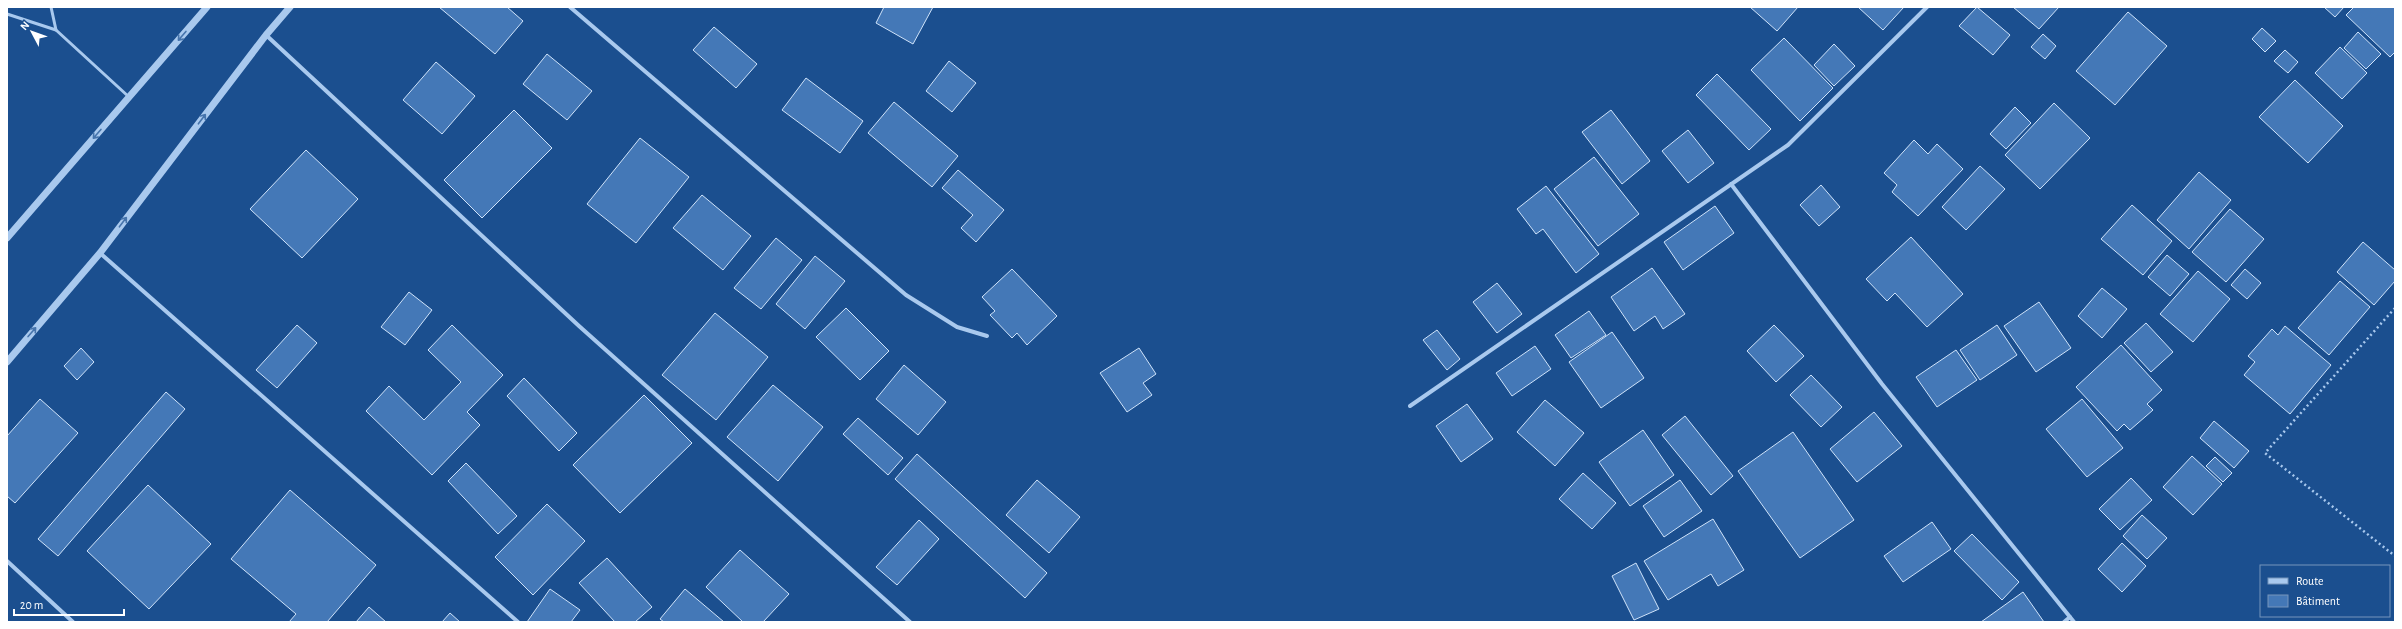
<svg xmlns="http://www.w3.org/2000/svg" width="2402" height="629" viewBox="0 0 2402 629" font-family="'Alegreya Sans',sans-serif">
<style>
.building{fill:#4478b7;stroke:#cfe3fa}
.lines{fill:none;stroke-linecap:round;stroke-linejoin:round}
.path{stroke:#a9c9ee;stroke-width:2.5;stroke-dasharray:2 3;stroke-linecap:butt}
.service{stroke:#a9c9ee;stroke-width:3}
.minor{stroke:#a9c9ee;stroke-width:4}
.tertiary{stroke:#a9c9ee;stroke-width:7}
.oneway{stroke:#4674ac}
</style>
<rect width="100%" height="100%" fill="#1b4f8f"/>
<g class="building">
<polygon points="439,7 507,7 523,21 495,54"/>
<polygon points="884,7 933,7 913,44 876,23"/>
<polygon points="1750,7 1798,7 1777,31"/>
<polygon points="1858,7 1904,7 1883,30"/>
<polygon points="1977,7 2010,35 1993,55 1959,26"/>
<polygon points="2013,7 2059,7 2039,29"/>
<polygon points="2324,7 2344,7 2335,17"/>
<polygon points="2354,7 2395,7 2395,52 2390,57 2346,15"/>
<polygon points="2128,12 2167,46 2115,105 2076,71"/>
<polygon points="714,27 757,64 736,88 693,50"/>
<polygon points="2262,28 2276,41 2265,52 2252,39"/>
<polygon points="2358,32 2381,54 2366,69 2344,48"/>
<polygon points="2043,34 2056,46 2045,59 2031,47"/>
<polygon points="1784,38 1833,88 1800,121 1751,70"/>
<polygon points="1834,44 1855,66 1834,86 1814,65"/>
<polygon points="2340,47 2367,73 2342,99 2315,73"/>
<polygon points="2285,50 2298,62 2288,73 2274,61"/>
<polygon points="547,54 592,91 567,120 523,84"/>
<polygon points="949,61 976,83 952,112 926,91"/>
<polygon points="436,62 475,96 442,134 403,100"/>
<polygon points="1717,74 1771,129 1749,150 1696,95"/>
<polygon points="806,78 863,121 840,153 782,110"/>
<polygon points="2295,80 2343,126 2308,163 2259,117"/>
<polygon points="894,102 958,156 932,187 868,133"/>
<polygon points="2054,103 2090,138 2040,189 2005,155"/>
<polygon points="2015,107 2031,123 2006,149 1990,134"/>
<polygon points="514,110 552,148 482,218 444,180"/>
<polygon points="1611,110 1650,161 1622,184 1582,132"/>
<polygon points="1688,130 1714,163 1688,183 1662,151"/>
<polygon points="640,138 689,177 636,243 587,204"/>
<polygon points="1914,140 1928,154 1937,144 1963,169 1918,216 1892,192 1897,185 1884,173"/>
<polygon points="306,150 358,199 302,258 250,209"/>
<polygon points="1594,157 1639,214 1598,246 1554,189"/>
<polygon points="1980,166 2005,189 1966,230 1942,207"/>
<polygon points="958,170 1004,210 976,242 961,228 973,215 942,188"/>
<polygon points="2199,172 2231,200 2189,249 2157,220"/>
<polygon points="1821,185 1840,207 1819,226 1800,205"/>
<polygon points="1546,186 1599,254 1576,273 1543,229 1536,234 1517,209"/>
<polygon points="702,195 751,236 723,270 673,228"/>
<polygon points="2132,205 2172,241 2143,275 2101,239"/>
<polygon points="1715,206 1734,233 1683,270 1664,242"/>
<polygon points="2230,209 2264,239 2226,282 2192,252"/>
<polygon points="1911,237 1963,294 1927,327 1895,293 1887,301 1866,279"/>
<polygon points="776,238 802,260 761,309 734,288"/>
<polygon points="2363,242 2395,270 2395,281 2374,305 2337,272"/>
<polygon points="2167,255 2189,274 2170,296 2148,277"/>
<polygon points="815,256 845,281 805,329 776,304"/>
<polygon points="1652,268 1685,314 1663,329 1655,316 1634,331 1611,297"/>
<polygon points="1012,269 1057,316 1027,345 1017,333 1012,338 990,315 995,311 982,297"/>
<polygon points="2245,269 2261,283 2247,299 2231,285"/>
<polygon points="2198,271 2230,299 2193,342 2160,314"/>
<polygon points="2340,281 2370,307 2329,355 2298,328"/>
<polygon points="1497,283 1522,314 1497,333 1473,302"/>
<polygon points="2102,288 2127,309 2102,338 2078,316"/>
<polygon points="409,292 432,310 405,345 381,327"/>
<polygon points="2039,302 2071,348 2036,372 2004,326"/>
<polygon points="846,308 889,351 860,380 816,337"/>
<polygon points="1589,311 1606,335 1571,358 1555,335"/>
<polygon points="715,313 768,357 716,420 662,375"/>
<polygon points="2146,323 2173,352 2151,372 2124,343"/>
<polygon points="297,325 317,343 277,388 256,370"/>
<polygon points="452,325 503,375 467,412 480,425 432,475 366,411 389,386 424,420 461,382 428,350"/>
<polygon points="1774,325 1804,356 1776,382 1747,351"/>
<polygon points="1997,325 2017,355 1980,380 1960,350"/>
<polygon points="2285,326 2331,365 2290,414 2244,375 2255,362 2248,356 2272,329 2278,335"/>
<polygon points="1437,330 1460,359 1447,370 1423,340"/>
<polygon points="1612,332 1644,378 1601,408 1569,362"/>
<polygon points="2121,345 2162,390 2147,404 2153,410 2130,430 2124,424 2117,431 2076,387"/>
<polygon points="1535,346 1551,369 1512,396 1496,373"/>
<polygon points="81,348 94,362 77,380 64,366"/>
<polygon points="1139,348 1156,374 1143,383 1152,395 1127,412 1100,373"/>
<polygon points="1956,350 1977,380 1937,407 1916,377"/>
<polygon points="904,365 946,402 918,435 876,399"/>
<polygon points="1811,375 1842,407 1821,427 1790,395"/>
<polygon points="524,378 577,433 559,451 507,396"/>
<polygon points="773,385 823,427 778,481 727,437"/>
<polygon points="166,392 185,409 58,556 38,539"/>
<polygon points="644,395 692,443 620,513 573,465"/>
<polygon points="40,399 78,433 15,503 7,496 7,436"/>
<polygon points="2082,399 2123,448 2087,477 2046,429"/>
<polygon points="1545,400 1584,433 1555,466 1517,432"/>
<polygon points="1467,404 1493,439 1461,462 1436,426"/>
<polygon points="1874,412 1902,446 1857,482 1830,449"/>
<polygon points="1685,416 1733,476 1711,495 1662,435"/>
<polygon points="858,418 903,458 888,475 843,434"/>
<polygon points="2214,421 2249,451 2234,468 2200,438"/>
<polygon points="1643,430 1674,475 1630,506 1599,462"/>
<polygon points="1793,432 1854,520 1800,558 1738,471"/>
<polygon points="917,454 1047,573 1025,598 895,479"/>
<polygon points="2192,456 2222,484 2193,515 2163,487"/>
<polygon points="2215,457 2232,473 2223,482 2206,466"/>
<polygon points="466,463 517,516 498,534 448,481"/>
<polygon points="1583,473 1616,503 1592,529 1559,499"/>
<polygon points="2131,478 2152,500 2120,530 2099,509"/>
<polygon points="1037,480 1080,517 1049,553 1006,515"/>
<polygon points="1680,480 1702,511 1664,537 1643,506"/>
<polygon points="148,485 211,544 149,609 87,551"/>
<polygon points="290,490 376,565 327,622 289,622 296,614 231,559"/>
<polygon points="547,504 585,541 533,595 495,557"/>
<polygon points="2142,515 2167,538 2147,559 2123,536"/>
<polygon points="1713,519 1744,570 1718,586 1711,574 1668,600 1644,561"/>
<polygon points="919,520 939,539 897,585 876,567"/>
<polygon points="1932,522 1951,549 1903,582 1884,556"/>
<polygon points="1972,534 2019,582 2002,600 1954,551"/>
<polygon points="2122,543 2146,566 2122,592 2098,569"/>
<polygon points="740,550 789,594 763,622 743,622 706,587"/>
<polygon points="607,558 652,607 635,622 615,622 579,583"/>
<polygon points="1636,563 1659,609 1634,620 1612,576"/>
<polygon points="550,589 580,610 571,622 527,622"/>
<polygon points="685,589 724,622 664,622 660,619"/>
<polygon points="2023,592 2044,622 1981,622"/>
<polygon points="369,607 386,622 356,622"/>
<polygon points="450,613 460,622 442,622"/>
</g>
<g class="lines">
<polyline class="path" points="2395,308 2265,453 2395,556"/>
<g class="service">
<polyline points="51,7 56,30 129,97"/>
<polyline points="7,14 56,30"/>
</g>
<g class="minor">
<polyline points="570,7 906,295 957,327 987,336"/>
<polyline points="266,35 579,326 910,622"/>
<polyline points="1731,184 1882,384 2074,622"/>
<polyline points="100,253 518,622"/>
<polyline points="1410,406 1788,145 1927,7"/>
<polyline points="7,561 73,622"/>
<polyline points="2064,622 2070,617"/>
</g>
<g class="tertiary">
<polyline points="7,238 207,7"/>
<polyline points="7,362 100,253 266,35 290,7"/>
</g>
</g>
<defs><path id="oneway-shaft" d="M-6 0H5M1.5-3L5.5 0L1.5 3" fill="none" stroke-width="1.6" stroke-linecap="round" stroke-linejoin="round"/></defs>
<g class="oneway">
<use href="#oneway-shaft" transform="translate(182 36) rotate(131)"/>
<use href="#oneway-shaft" transform="translate(202 119) rotate(-53)"/>
<use href="#oneway-shaft" transform="translate(97 134) rotate(131)"/>
<use href="#oneway-shaft" transform="translate(123 222) rotate(-53)"/>
<use href="#oneway-shaft" transform="translate(32 332) rotate(-49)"/>
</g>
<rect width="2402" height="629" fill="none" stroke="#ffffff" stroke-width="16"/>
<rect x="2260" y="565" width="130" height="52" fill="#1b4f8f" stroke="#7695bc"/>
<rect x="2268" y="578" width="20" height="6" fill="#a9c9ee" stroke="#7695bc"/>
<text x="2296" y="585" font-size="12" fill="#ffffff">Route</text>
<rect x="2268" y="595" width="20" height="12" fill="#4478b7" stroke="#7695bc"/>
<text x="2296" y="605" font-size="12" fill="#ffffff">Bâtiment</text>
<g transform="translate(32 32) rotate(311)" stroke="#1b4f8f" stroke-width="3" paint-order="stroke">
<path d="M0-3L7 15L0 10L-7 15Z" fill="#ffffff"/>
<text y="-6" font-size="11" font-weight="bold" text-anchor="middle" fill="#ffffff">N</text>
</g>
<path d="M14 609v6h110v-6" fill="none" stroke="#ffffff" stroke-width="2"/>
<text x="20" y="609" font-size="12" fill="#ffffff" stroke="#1b4f8f" stroke-width="3" paint-order="stroke">20 m</text>
</svg>
